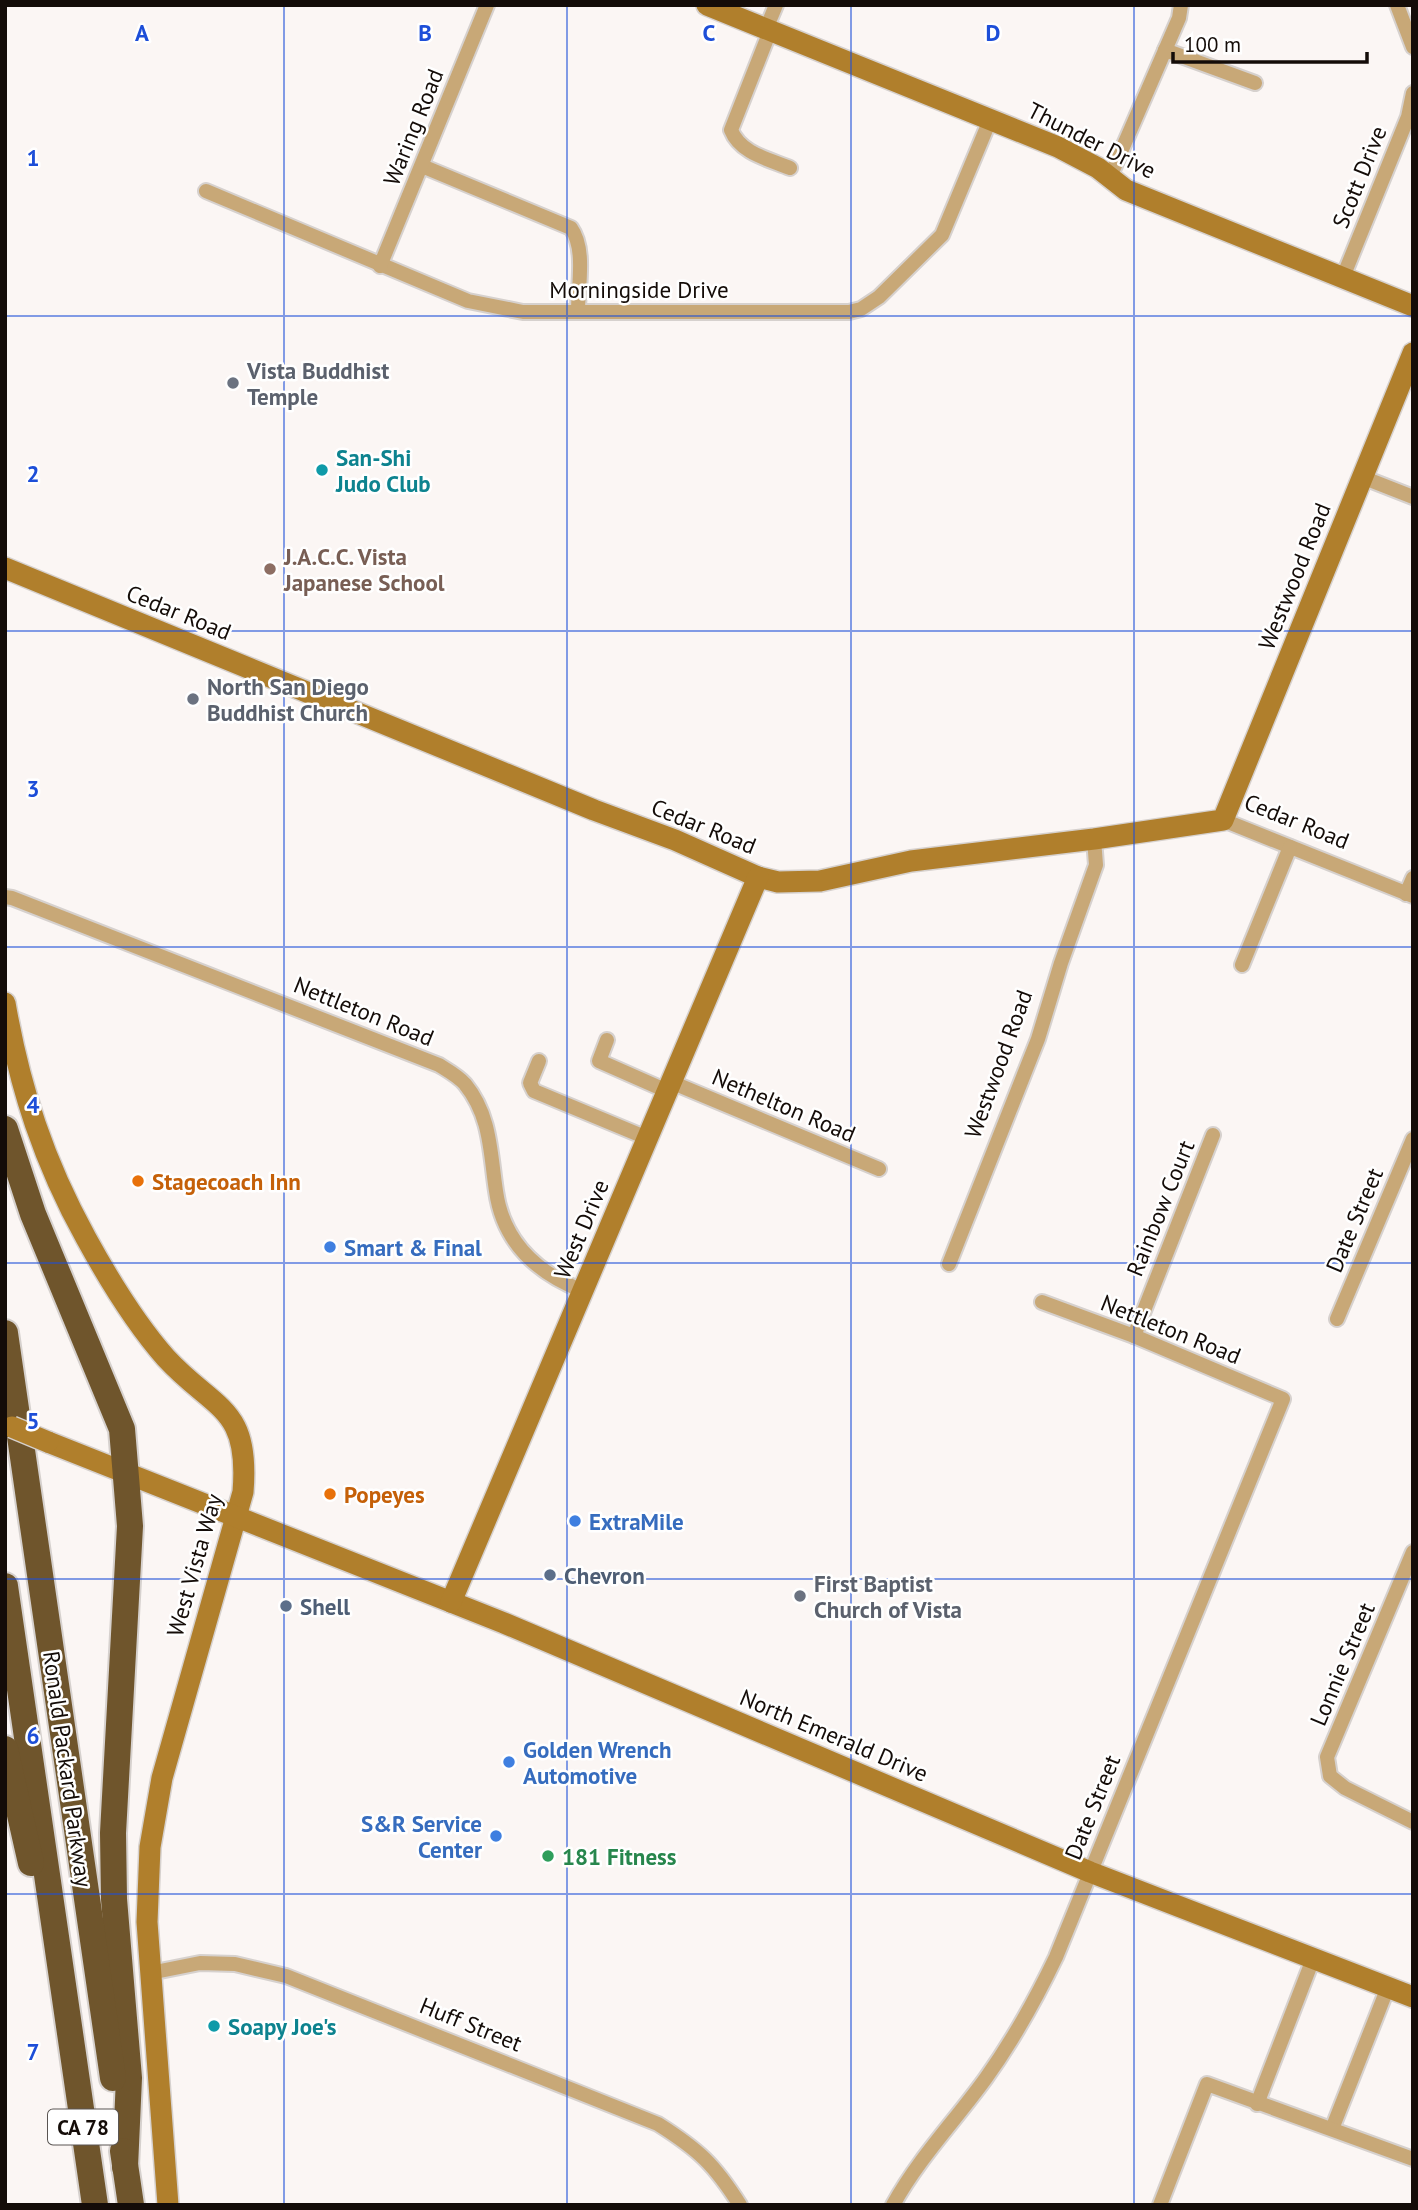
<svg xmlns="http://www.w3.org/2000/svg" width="1418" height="2210" viewBox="0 0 1418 2210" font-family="'PT Sans',sans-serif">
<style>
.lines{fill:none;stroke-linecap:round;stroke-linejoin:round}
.street-casing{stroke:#d6d1ce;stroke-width:18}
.secondary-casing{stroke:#d6d1ce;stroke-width:24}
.highway-casing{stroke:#d6d1ce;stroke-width:30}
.street{stroke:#c8a877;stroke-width:14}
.secondary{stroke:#b07f2c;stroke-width:21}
.highway{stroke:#6f552c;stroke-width:26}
.secondary-bridge-casing{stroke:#d6d1ce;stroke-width:24;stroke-linecap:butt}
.secondary-bridge{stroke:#b07f2c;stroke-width:21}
.grid{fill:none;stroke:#1d4ed8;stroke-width:2;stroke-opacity:0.55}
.worship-dot{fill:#6b7280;stroke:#fff;stroke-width:2.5}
.culture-dot{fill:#0f9aa8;stroke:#fff;stroke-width:2.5}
.education-dot{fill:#8d6e63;stroke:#fff;stroke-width:2.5}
.food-dot{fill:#e8710a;stroke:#fff;stroke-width:2.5}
.shop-dot{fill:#3f7fe0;stroke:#fff;stroke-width:2.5}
.service-dot{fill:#5c6f8a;stroke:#fff;stroke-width:2.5}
.leisure-dot{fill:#2e9e5b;stroke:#fff;stroke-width:2.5}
.labels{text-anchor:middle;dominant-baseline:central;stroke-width:5;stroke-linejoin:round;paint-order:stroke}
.shield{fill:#fff;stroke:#5a5552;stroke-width:2}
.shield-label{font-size:21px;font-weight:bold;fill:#140c08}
.street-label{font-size:23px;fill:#140c08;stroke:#fff}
.worship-label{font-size:23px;font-weight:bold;fill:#5b616d;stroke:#fff;text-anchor:start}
.culture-label{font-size:23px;font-weight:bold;fill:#0d838f;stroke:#fff;text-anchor:start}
.education-label{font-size:23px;font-weight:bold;fill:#785e54;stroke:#fff;text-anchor:start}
.food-label{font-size:23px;font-weight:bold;fill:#c56008;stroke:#fff;text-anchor:start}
.shop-label{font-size:23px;font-weight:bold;fill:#366cbe;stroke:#fff;text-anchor:start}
.service-label{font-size:23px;font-weight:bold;fill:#4e5e75;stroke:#fff;text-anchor:start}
.leisure-label{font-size:23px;font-weight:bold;fill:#27864d;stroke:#fff;text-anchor:start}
.grid-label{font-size:23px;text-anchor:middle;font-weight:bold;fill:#1d4ed8;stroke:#fff;stroke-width:5;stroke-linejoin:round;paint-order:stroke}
</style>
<rect width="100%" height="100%" fill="#fbf6f4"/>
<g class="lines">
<defs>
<g id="street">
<polyline points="1397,5 1413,47"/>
<polyline points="766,29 776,5"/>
<path d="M770 31 731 130C740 153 768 159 790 168"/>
<polyline points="1165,50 1255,83"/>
<path d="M422 166 571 228C586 249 578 286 578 311"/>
<polyline points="1110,177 1179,18 1181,5"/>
<polyline points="206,191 468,301 523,312 849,312 861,309 879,297 942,235 990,120"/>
<polyline points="380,266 487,5"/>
<polyline points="1343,277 1408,117 1413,93"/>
<polyline points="1362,477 1413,497"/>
<polyline points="1223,820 1413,896"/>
<polyline points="1406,894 1413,878"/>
<path d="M5 897 12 898 439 1065C447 1070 458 1076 465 1084 491 1116 490 1152 496 1191 503 1242 537 1273 583 1291"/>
<polyline points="1242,965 1290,847"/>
<polyline points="607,1040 599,1061 667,1091"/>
<polyline points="539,1061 530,1083 534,1091 647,1138"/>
<polyline points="671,1082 879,1169"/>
<polyline points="949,1264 1038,1039 1061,963 1096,865 1094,839"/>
<polyline points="1337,1319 1413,1139"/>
<polyline points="1134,1336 1213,1135"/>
<polyline points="1413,1552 1327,1757 1330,1776 1345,1788 1413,1822"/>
<path d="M150 1973 200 1963 235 1964 286 1976 658 2124C699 2150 714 2164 740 2205"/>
<polyline points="1257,2104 1313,1959"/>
<polyline points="1332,2129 1388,1987"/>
<path d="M893 2205C919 2158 955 2121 986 2078 1013 2040 1036 1999 1056 1957L1283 1399 1134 1336 1042 1302"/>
<polyline points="1160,2205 1207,2084 1413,2159"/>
</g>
<g id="secondary">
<polyline points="707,5 1058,147 1098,168 1126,190 1413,306"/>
<polyline points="5,568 594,810 675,840 758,877 778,882 820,881 911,861 1094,839 1223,820 1413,353"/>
<path d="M5 1003C20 1089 44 1162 86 1238 109 1280 135 1323 166 1358 215 1411 250 1406 243 1492L162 1778 150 1847 147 1922 168 2205"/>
<polyline points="48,1442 504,1623 1090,1872 1413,1997"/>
<polyline points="451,1602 758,877"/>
</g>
<g id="highway">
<polyline points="5,1129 33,1214 122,1429 130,1526 113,1833 114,1899 129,2078 125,2167"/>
<polyline points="5,1333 113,2078"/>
<polyline points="5,1586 95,2205"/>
<polyline points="5,1749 31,1863"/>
<polyline points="123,2151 131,2205"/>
</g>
</defs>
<use href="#street" class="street-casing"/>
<use href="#secondary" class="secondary-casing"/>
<use href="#highway" class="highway-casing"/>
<use href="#street" class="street"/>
<use href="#secondary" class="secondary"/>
<use href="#highway" class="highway"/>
<defs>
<polyline id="secondary-bridge" points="12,1427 48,1442"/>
</defs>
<use href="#secondary-bridge" class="secondary-bridge-casing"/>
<use href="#secondary-bridge" class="secondary-bridge"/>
</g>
<path class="grid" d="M284 5V2205M567 5V2205M851 5V2205M1134 5V2205M5 316H1413M5 631H1413M5 947H1413M5 1263H1413M5 1579H1413M5 1894H1413"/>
<g class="worship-dot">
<circle cx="233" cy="383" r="7"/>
<circle cx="193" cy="699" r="7"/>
<circle cx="800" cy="1596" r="7"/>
</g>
<g class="culture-dot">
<circle cx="322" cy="470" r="7"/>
<circle cx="214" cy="2026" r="7"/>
</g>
<circle class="education-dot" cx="270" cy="569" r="7"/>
<g class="food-dot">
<circle cx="138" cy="1181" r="7"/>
<circle cx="330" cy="1494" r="7"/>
</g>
<g class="shop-dot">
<circle cx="330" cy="1247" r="7"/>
<circle cx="575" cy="1521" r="7"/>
<circle cx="509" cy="1762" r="7"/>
<circle cx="496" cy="1836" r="7"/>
</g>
<g class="service-dot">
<circle cx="550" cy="1575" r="7"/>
<circle cx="286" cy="1606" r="7"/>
</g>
<circle class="leisure-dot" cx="548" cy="1856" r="7"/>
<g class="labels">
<rect class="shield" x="48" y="2109.5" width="70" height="35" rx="5"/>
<g class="shield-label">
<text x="83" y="2127">CA 78</text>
</g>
<g class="street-label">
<text transform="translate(413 127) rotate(-68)">Waring Road</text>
<text transform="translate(1092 140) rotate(27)">Thunder Drive</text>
<text transform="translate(1359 177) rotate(-68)">Scott Drive</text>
<text x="639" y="289">Morningside Drive</text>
<text transform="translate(1294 576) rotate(-68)">Westwood Road</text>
<text transform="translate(179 612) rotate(22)">Cedar Road</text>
<text transform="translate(1297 821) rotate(22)">Cedar Road</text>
<text transform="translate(704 826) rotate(22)">Cedar Road</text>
<text transform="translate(364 1011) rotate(22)">Nettleton Road</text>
<text transform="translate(998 1064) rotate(-70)">Westwood Road</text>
<text transform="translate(784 1105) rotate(23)">Nethelton Road</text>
<text transform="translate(1160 1208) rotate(-68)">Rainbow Court</text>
<text transform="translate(1354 1220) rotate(-67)">Date Street</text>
<text transform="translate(581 1229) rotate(-67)">West Drive</text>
<text transform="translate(1171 1329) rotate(22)">Nettleton Road</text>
<text transform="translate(194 1565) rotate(-74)">West Vista Way</text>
<text transform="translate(1342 1664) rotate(-67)">Lonnie Street</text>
<text transform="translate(834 1735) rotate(23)">North Emerald Drive</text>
<text transform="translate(68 1769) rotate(82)">Ronald Packard Parkway</text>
<text transform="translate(1092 1807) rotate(-68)">Date Street</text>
<text transform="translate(471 2024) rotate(22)">Huff Street</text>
</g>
<g class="worship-label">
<text x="247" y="370">Vista Buddhist<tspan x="247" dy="26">Temple</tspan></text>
<text x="207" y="686">North San Diego<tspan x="207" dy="26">Buddhist Church</tspan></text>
<text x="814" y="1583">First Baptist<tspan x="814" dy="26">Church of Vista</tspan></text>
</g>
<g class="culture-label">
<text x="336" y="457">San-Shi<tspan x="336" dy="26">Judo Club</tspan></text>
<text x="228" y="2026">Soapy Joe's</text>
</g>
<g class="education-label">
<text x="284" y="556">J.A.C.C. Vista<tspan x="284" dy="26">Japanese School</tspan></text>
</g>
<g class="food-label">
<text x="152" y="1181">Stagecoach Inn</text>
<text x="344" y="1494">Popeyes</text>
</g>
<g class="shop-label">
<text x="344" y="1247">Smart &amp; Final</text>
<text x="589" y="1521">ExtraMile</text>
<text x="523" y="1749">Golden Wrench<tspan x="523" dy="26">Automotive</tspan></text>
<text x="482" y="1823" text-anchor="end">S&amp;R Service<tspan x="482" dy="26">Center</tspan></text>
</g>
<g class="service-label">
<text x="564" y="1575">Chevron</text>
<text x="300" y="1606">Shell</text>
</g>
<g class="leisure-label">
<text x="562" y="1856">181 Fitness</text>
</g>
</g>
<g class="grid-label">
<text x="142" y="41">A</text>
<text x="425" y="41">B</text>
<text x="709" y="41">C</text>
<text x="993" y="41">D</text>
<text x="33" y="166">1</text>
<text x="33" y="482">2</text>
<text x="33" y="797">3</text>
<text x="33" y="1113">4</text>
<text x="33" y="1429">5</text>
<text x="33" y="1744">6</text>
<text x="33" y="2060">7</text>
</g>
<rect width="1418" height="2210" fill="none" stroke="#140c08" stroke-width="14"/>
<path d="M1173 52v10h194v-10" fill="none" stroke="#140c08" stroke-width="3.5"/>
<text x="1184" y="52" font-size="21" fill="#140c08" stroke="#ffffff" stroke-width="5" paint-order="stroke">100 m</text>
</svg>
